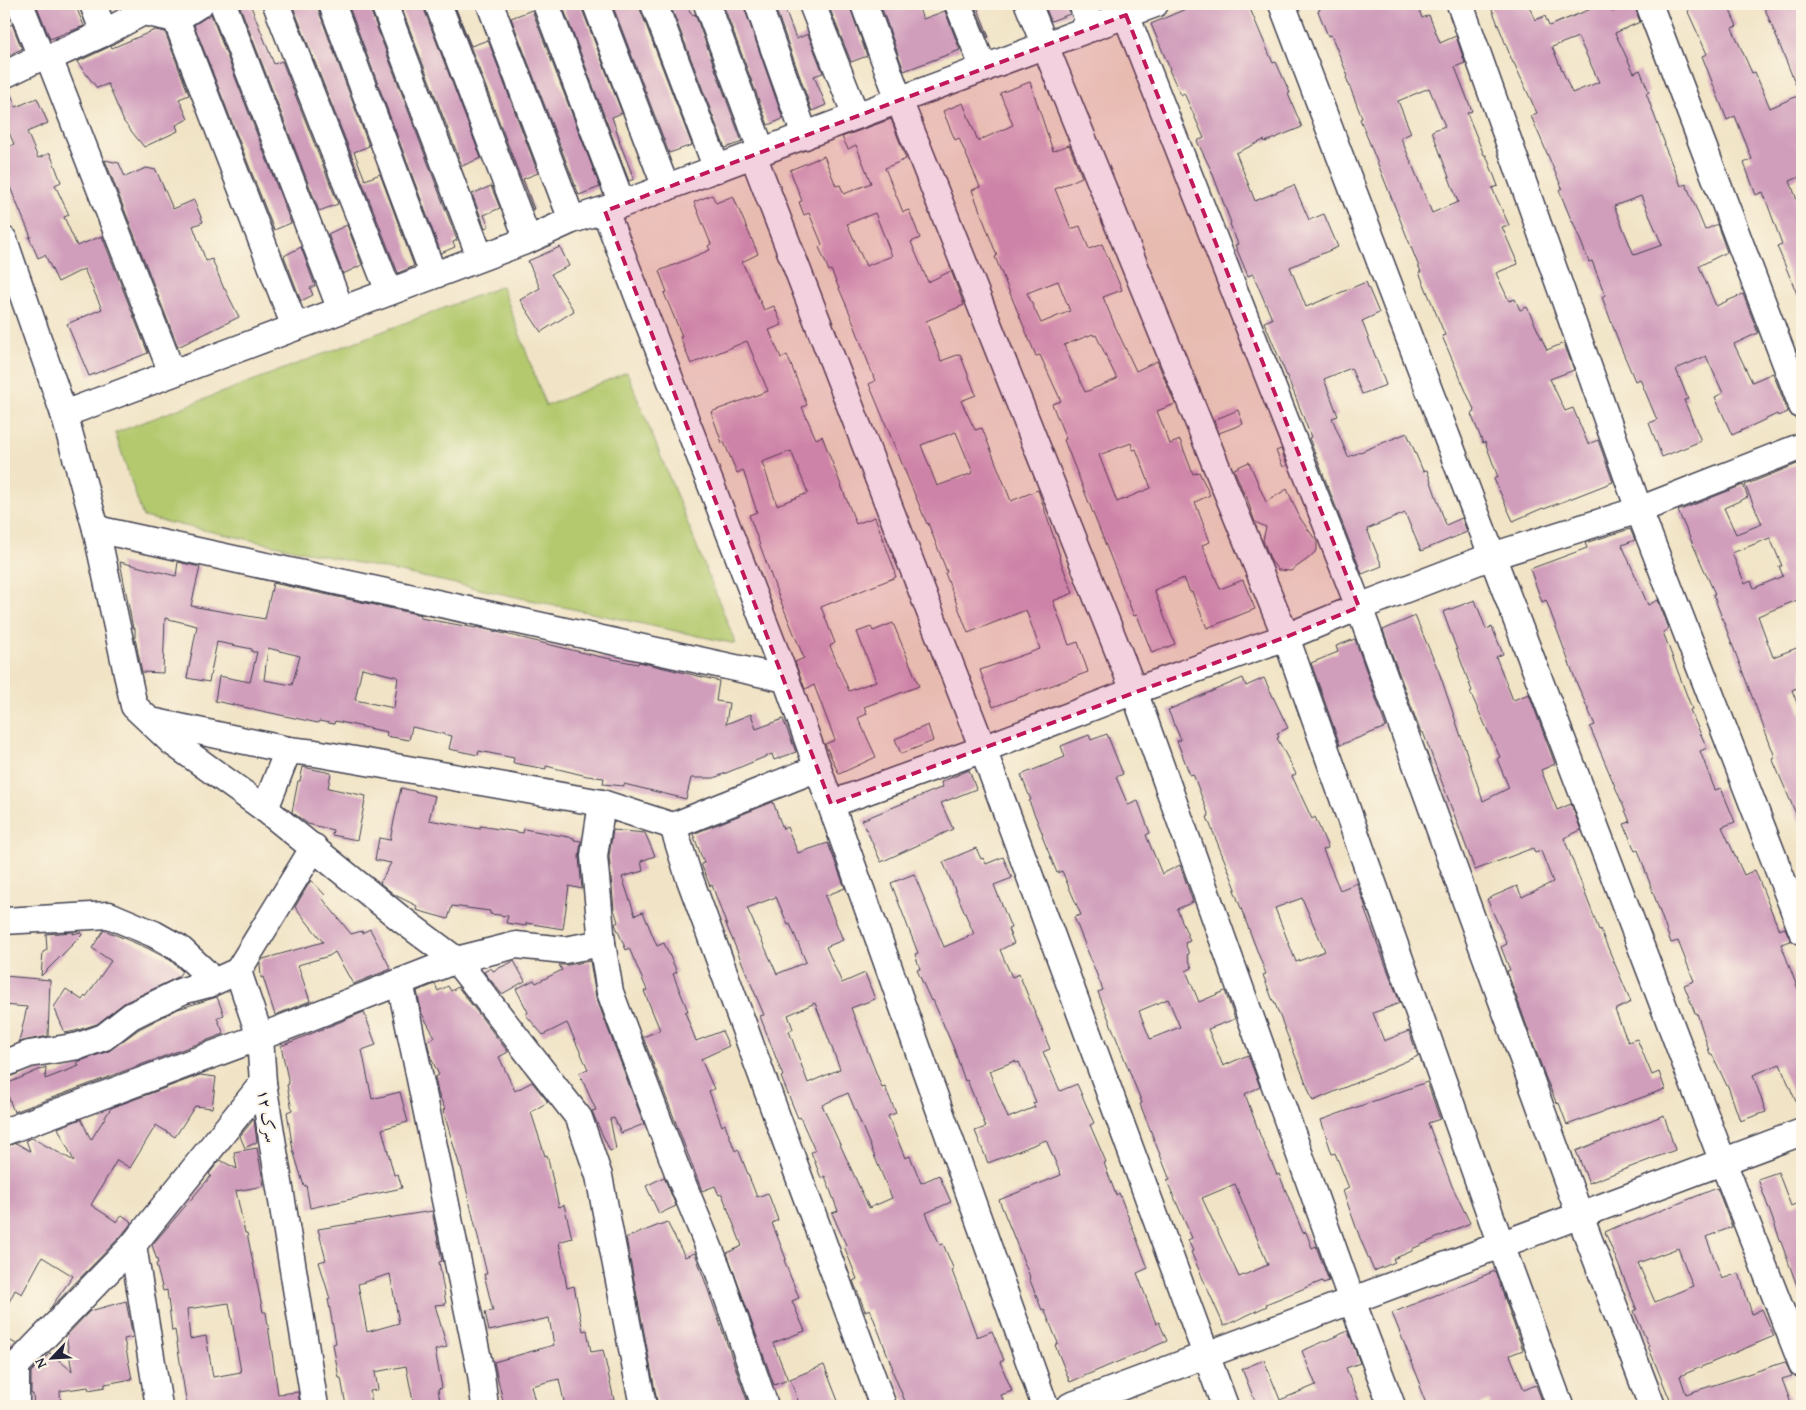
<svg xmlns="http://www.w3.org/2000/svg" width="1806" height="1410" viewBox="0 0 1806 1410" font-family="'Gentium Book Plus',Amiri,serif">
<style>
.green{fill:#b4c96e;stroke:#6b7654}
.building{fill:#d09dbb;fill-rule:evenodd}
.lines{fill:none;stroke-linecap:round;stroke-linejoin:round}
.minor-casing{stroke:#413f50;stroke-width:29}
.minor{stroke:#fff;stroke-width:26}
.marked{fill:#c2185b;fill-opacity:0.2;stroke:#c2185b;stroke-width:4;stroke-dasharray:10 6;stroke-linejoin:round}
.labels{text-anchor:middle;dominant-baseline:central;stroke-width:4;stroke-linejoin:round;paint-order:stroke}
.street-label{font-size:16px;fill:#22223b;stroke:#fcf5e5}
</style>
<rect width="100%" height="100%" fill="#fcf5e5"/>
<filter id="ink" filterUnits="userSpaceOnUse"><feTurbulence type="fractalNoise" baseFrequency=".02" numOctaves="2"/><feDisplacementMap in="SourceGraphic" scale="10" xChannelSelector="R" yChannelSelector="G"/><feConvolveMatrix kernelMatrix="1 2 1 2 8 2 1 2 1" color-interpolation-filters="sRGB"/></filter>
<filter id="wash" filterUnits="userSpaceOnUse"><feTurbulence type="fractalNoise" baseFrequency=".0096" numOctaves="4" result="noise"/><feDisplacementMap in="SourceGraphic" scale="20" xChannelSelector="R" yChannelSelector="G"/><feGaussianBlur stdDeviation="1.12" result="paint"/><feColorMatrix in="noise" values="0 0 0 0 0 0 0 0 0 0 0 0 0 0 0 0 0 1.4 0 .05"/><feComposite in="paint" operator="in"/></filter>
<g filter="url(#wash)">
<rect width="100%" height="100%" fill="#f1e4c6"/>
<polygon class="green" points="502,286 546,406 627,372 736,644 143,517 115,433"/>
<g id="blocks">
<g class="building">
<polygon points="36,4 75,4 84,26 50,39"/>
<polygon points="239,4 250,4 274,64 282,61 338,204 319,211"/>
<polygon points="292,4 317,4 318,9 369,146 354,152 365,180 380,174 414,266 398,273"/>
<polygon points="348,4 369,4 370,9 457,240 453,242 455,247 441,253"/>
<polygon points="400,4 423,4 424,9 481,158 462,166"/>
<polygon points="454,4 471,46 488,40 538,173 523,179 534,209 533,210"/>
<polygon points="574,4 581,4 582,9 622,113 612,117 620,141 619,141 634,179 629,181 563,7"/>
<polygon points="612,4 639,4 640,9 692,145 669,153"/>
<polygon points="670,4 686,4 692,15 695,14 742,142 725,148"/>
<polygon points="723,4 743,4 783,119 768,125"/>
<polygon points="774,4 783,4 796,39 808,34 823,73 814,76 826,105 812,111"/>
<polygon points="828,4 849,4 867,56 851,62"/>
<polygon points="886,4 917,4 923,19 945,11 960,50 904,71 881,6"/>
<polygon points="974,4 976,4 989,37 988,38"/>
<polygon points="1044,4 1067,4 1070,14 1051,21"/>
<polygon points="1197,4 1248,4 1273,63 1276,62 1290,93 1288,94 1302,127 1265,142 1264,140 1236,153 1255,201 1294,185 1309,220 1324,214 1338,247 1290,267 1306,307 1366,282 1379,313 1362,321 1386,385 1362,394 1351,368 1324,379 1338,416 1332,418 1348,457 1407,433 1423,471 1427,470 1446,525 1462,518 1467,532 1421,551 1405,513 1367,529 1382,566 1362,574 1309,438 1311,437 1294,393 1264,322 1272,319 1253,274 1248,276 1235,245 1238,244 1230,224 1231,223 1212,172 1197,141 1204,138 1184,93 1181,95 1169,70 1170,69 1151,24"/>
<path d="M1317 4H1417L1422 18 1429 15 1440 43 1456 36 1465 63 1455 67 1472 111 1467 113 1484 155H1486L1498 186 1492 188 1509 225 1502 227 1518 264 1496 273 1509 301 1515 299 1520 310 1527 307 1547 350 1564 343 1574 370 1550 379 1565 411 1573 408 1588 444 1598 440 1613 482 1544 509 1543 508 1513 521 1494 479 1498 477 1485 442 1483 443 1471 414 1475 412 1442 336 1445 335 1419 272H1421L1360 119 1362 118 1346 77 1348 76 1331 35 1328 36 1318 11 1320 10ZM1429 88 1445 126 1432 131 1458 202 1432 213 1401 138 1411 133 1398 101Z"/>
<path d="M1490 4H1528L1535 20 1545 16 1549 26 1603 4H1609L1612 12 1630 4H1634L1640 22 1615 33 1634 73 1640 70 1649 92 1646 93 1665 144 1664 145 1681 186 1686 184 1705 230 1717 224 1727 252 1699 266 1716 306 1743 294 1758 333 1734 344 1752 382 1773 373 1788 412 1778 416 1777 414 1732 435 1715 397 1723 393 1706 356 1676 369 1688 399 1684 400 1701 441 1662 457 1649 423 1657 420 1640 379 1635 381 1621 348 1602 297 1605 295 1592 261 1589 262 1573 222H1572L1559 190 1562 188 1531 116 1537 113 1514 63H1513ZM1578 37 1599 82 1572 93 1552 47ZM1641 196 1662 245 1634 255 1614 206Z"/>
<polygon points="1686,4 1727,4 1737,26 1732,28 1752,73 1755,72 1770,108 1800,95 1763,4 1802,4 1802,176 1790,181 1802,214 1802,306 1777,246 1782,244 1763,192 1756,195 1744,163 1752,159 1735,116 1727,120 1702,56 1707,54 1688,12 1689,11"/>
<polygon points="532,10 600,187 579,195 511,18"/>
<polygon points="211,14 291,223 274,230 194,25"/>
<polygon points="12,24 22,49 4,57 4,28"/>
<polygon points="155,30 165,32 189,95 179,99 188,119 176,125 178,131 144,147 124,122 108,84 97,88 77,62 111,46 112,48"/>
<path d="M1030 82 1053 151 1069 145 1082 177 1055 189 1071 229 1080 226 1089 249 1102 244 1122 290 1103 297 1115 326 1136 371 1157 361 1175 404 1157 411 1170 444 1180 440 1193 474 1199 472 1210 495 1195 502 1210 542 1202 545 1220 589 1243 580 1255 609 1207 628 1192 592H1190L1184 578 1154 590 1175 644 1152 653 1137 615 1134 616 1064 440 1066 439 1052 404 1061 401 1040 355 1036 356 995 257 997 256 972 190 980 187 959 138 955 140 943 111 963 103 978 141 1013 125 1000 93ZM1058 281 1070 311 1041 323 1027 293ZM1093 334 1094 336 1096 335 1117 379 1085 392 1064 345ZM1131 443 1133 450 1136 449 1151 488 1117 502 1099 455Z"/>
<polygon points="9,89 16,107 37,98 48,123 27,132 38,158 50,153 61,182 55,185 69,215 64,217 77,246 102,236 148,353 89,376 67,324 102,309 84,269 58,282 45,255 38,258 29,237 31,237 4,173 4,149 14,144 4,121 4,90"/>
<path d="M891 119 906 159 885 168 903 212 909 210 920 238 911 242 928 282 951 271 964 305 926 321 941 361 960 354 976 395 961 401 975 430 982 428 1011 501 1038 490 1060 556 1059 557 1073 593 1053 601 1069 645 1078 642 1088 672 993 707 980 670 1040 649 1026 610 968 633 945 573 947 572 928 523 927 524 869 384 875 381 851 316 831 270 829 271 819 247 822 244 809 213 804 215 799 202 802 201 790 170 824 156 836 186 840 185 844 194 871 183 856 145 848 149 842 137ZM875 213 892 256 866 266 847 224ZM956 432 973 473 937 486 921 445Z"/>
<polygon points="105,160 119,163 125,177 146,168 156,170 173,209 194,200 203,222 193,226 206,261 212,259 224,289 225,289 239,317 178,347"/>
<polygon points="491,186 500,208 484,215 489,226 485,228 472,194"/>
<path d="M712 195 716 203 733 196 758 254 742 262 764 310 774 306 782 325 769 330 781 358 787 355 807 405 802 407 816 439 822 436 856 524 875 517 895 571 894 572 896 577 821 607 835 643 830 646 849 691 876 681 857 632 871 627 873 631 893 623 919 686 864 707 867 714 858 718 876 757 839 774 825 744 835 740 814 685 805 689 795 662 804 658 777 592 749 515 757 512 743 470 737 473 724 442 722 443 711 412 768 391 747 341 691 364 680 337 682 336 664 293 667 292 659 271 710 250 708 246 711 244 694 202ZM791 451 808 493 777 505 762 462Z"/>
<polygon points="347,225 362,265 343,274 328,234"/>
<polygon points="301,247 315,286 310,288 313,295 301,301 284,256"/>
<polygon points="560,247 569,266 551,274 574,311 541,332 520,300 540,288 528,261"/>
<polygon points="1238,410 1243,424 1219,433 1214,420"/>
<polygon points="1281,449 1287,465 1283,467 1276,451"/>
<polygon points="1249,462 1266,502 1287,489 1300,518 1317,542 1317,550 1309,558 1291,571 1278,570 1271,561 1263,540 1266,527 1255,522 1246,495 1245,496 1234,469"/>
<path d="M1802 462V598L1758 616 1773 657 1802 646V686L1792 690 1802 716V828L1772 758 1775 757 1713 594H1715L1678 511 1743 485 1748 497 1724 508 1736 534 1762 524 1745 485ZM1770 538 1782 566H1779L1783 576 1754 588 1751 581 1745 584 1732 553Z"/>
<polygon points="1630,529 1635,540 1622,545 1648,605 1658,600 1669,629 1663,632 1692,709 1690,710 1707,748 1700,751 1715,790 1721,788 1735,822 1722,827 1744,875 1755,870 1779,930 1785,928 1791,941 1781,944 1802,1000 1802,1116 1780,1064 1753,1075 1766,1112 1740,1121 1728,1086 1727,1086 1712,1054 1710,1054 1697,1013 1695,1013 1684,985 1694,981 1678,941 1671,943 1638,850 1635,851 1624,824 1630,822 1590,727 1595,725 1577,684 1546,600 1542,602 1530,569 1587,548 1585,543"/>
<path d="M120 562 176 576 178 562 200 567 191 606 265 619 273 583 421 615 420 618 476 628V627L601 657 638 664 639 662 719 681 716 701 729 703 726 724 751 714 756 729 783 719 796 752 774 760 772 754 714 778H691L686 799 624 784V786L603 784 604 778 587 776 546 766V769L513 763 514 758 479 751 478 755 449 749 452 736 412 727 409 740 386 736 387 732 335 721 334 724 319 721 318 723 215 701 219 676 250 682 257 652H252V649L217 642 209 682 187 678 197 626 165 618 163 673 142 672 135 638V628H133ZM268 648 300 656 292 685 264 680ZM362 668 398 677 394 708 355 700Z"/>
<polygon points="1475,600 1486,629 1492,627 1503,654 1496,657 1513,700 1529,694 1555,764 1541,770 1557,810 1571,804 1581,830 1564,838 1599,930 1600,929 1631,1002 1615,1010 1628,1042 1637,1039 1652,1075 1659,1072 1665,1089 1567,1125 1559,1103 1557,1104 1545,1076 1507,971 1510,970 1501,947 1507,944 1487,899 1517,886 1522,897 1553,882 1541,851 1535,853 1533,848 1475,870 1423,732 1421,733 1418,725 1383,630 1415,616 1439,672 1483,801 1509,788 1497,759 1500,757 1470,692 1472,691 1443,612"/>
<polygon points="1355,639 1386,727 1340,745 1311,663 1338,652 1336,646"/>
<path d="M1243 678 1246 686 1264 678 1288 728 1277 733 1279 737 1277 738 1296 774 1292 776 1312 819 1315 817 1328 848 1323 850 1340 890 1357 883 1366 908H1364L1400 1003 1373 1013 1384 1041 1409 1031 1418 1056 1313 1101 1274 1001H1273L1263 975 1266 974 1234 890 1236 889 1207 817 1209 816 1193 774 1190 775 1177 741 1181 740 1168 710ZM1302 898 1325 951 1296 962 1275 908Z"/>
<polygon points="928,725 933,741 901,754 895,739"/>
<path d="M1107 734 1123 774 1116 777 1128 805 1138 801 1150 833 1146 835 1162 874 1180 865 1193 902 1177 909 1190 941 1185 943 1189 954 1187 955 1192 968 1186 971 1199 1002 1225 991 1235 1019 1208 1029 1223 1066 1248 1055 1260 1087 1245 1094 1260 1135 1277 1175 1279 1174 1303 1233 1306 1232 1312 1248 1316 1246 1329 1281 1323 1283 1322 1281 1266 1304 1267 1306 1224 1326 1191 1252 1193 1251 1188 1240 1192 1238 1167 1181 1170 1180 1140 1104 1142 1103 1098 992 1103 990 1074 917 1081 915 1062 871 1057 873 1042 836 1043 835 1029 801 1031 800 1021 775 1065 757 1061 746 1089 735 1091 740ZM1168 999 1180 1027 1150 1039 1139 1011ZM1235 1184 1268 1265 1239 1277 1202 1198Z"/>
<polygon points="303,767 331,773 328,788 366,796 357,840 332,835 333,830 308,824 292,812 298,781 300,781"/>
<polygon points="969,770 976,789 941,803 953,829 881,862 862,820 943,787 941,782"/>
<polygon points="401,788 435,796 429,820 480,829 480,826 523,833 524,829 574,838 574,840 581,841 579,857 582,889 569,886 563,929 526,923 526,926 506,923 508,916 490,914 490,911 452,906 448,919 416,910 417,906 395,895 380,883 391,863 375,860 379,838 390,840"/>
<path d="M773 802 783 829 787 827 798 853 828 843 845 888 825 896 843 940 826 947 842 983 865 973 875 999 851 1008 882 1088 885 1087 896 1113 888 1116 905 1158 910 1156 921 1183 939 1175 951 1202 926 1213 940 1245 943 1244 954 1270 952 1271 977 1337 992 1331 1004 1360 1000 1362 1012 1391 1001 1395 1006 1406H907L892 1370 893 1369 870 1309 865 1311 858 1293 853 1281 857 1279 844 1246 846 1245 832 1213 838 1211 825 1176 821 1178 811 1152 815 1151 800 1117 798 1118 781 1077 783 1076 760 1016 764 1015 728 929 712 885 710 886 701 864 704 863 693 834ZM776 897 788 925 790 924 806 962 777 974 747 908ZM815 1003 840 1069 808 1083 789 1031 793 1029 788 1015ZM848 1093 892 1198 869 1208 822 1105Z"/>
<polygon points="613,830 645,833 655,856 641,861 643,871 622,877 635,915 643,912 657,946 664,943 677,972 673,974 688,1011 685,1012 696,1041 722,1031 729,1046 701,1059 714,1089 709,1091 722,1126 725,1124 735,1151 738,1149 757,1197 768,1193 778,1220 772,1223 786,1259 784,1260 799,1298 792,1301 805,1331 773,1343 788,1380 774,1385 727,1253 742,1246 722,1194 719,1195 715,1186 702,1191 643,1037 660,1030 644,991 647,990 629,948 626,950 615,924 618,922 614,909 609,856"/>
<path d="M976 848 981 859 983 858 986 864 1003 857 1012 878 994 885 1011 928 1008 929 1014 943 1000 950 1012 977 1019 974 1050 1049 1043 1052 1060 1091 1077 1084 1094 1123 1090 1125 1106 1162 1104 1163 1116 1195 1119 1193 1148 1268 1137 1273 1156 1324 1159 1322 1167 1341 1070 1382 1055 1345 1058 1343 1044 1309 1042 1310 1029 1278 1030 1277 999 1200 1061 1175 1046 1140 988 1163 975 1131 986 1127 967 1080 965 1081 954 1049 933 1000 931 1001 917 970 920 969 915 954 918 953 891 883 914 874 944 947 974 934 943 862ZM1015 1061 1016 1063 1019 1062 1036 1102 1033 1103 1035 1107 1008 1118 989 1071Z"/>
<polygon points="311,880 325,895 322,898 351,934 362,931 362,933 370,929 391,969 353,984 335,952 329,956 298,965 310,1001 275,1015 263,977 261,978 260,963 263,959 323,942 295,907"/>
<polygon points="104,930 147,948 170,960 182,971 178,977 124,1003 97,1024 75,1031 65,1033 54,1007 66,989 82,1000 85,996 86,997 111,961 92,948"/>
<polygon points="74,932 73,934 80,932 82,935 41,976 43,952 47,950 46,934"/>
<polygon points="514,961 525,981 502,994 484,972 491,968 493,971"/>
<polygon points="590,961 596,997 644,1124 621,1133 614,1118 610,1119 616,1149 610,1151 597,1123 592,1111 596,1110 579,1073 588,1069 567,1023 543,1035 526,1015 528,1012 516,989 534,980 536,983 562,970 559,965 568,965"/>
<polygon points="4,976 50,980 48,1036 19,1042 27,1007 4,1005"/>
<polygon points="435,984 438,991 448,986 451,991 458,987 508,1052 499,1057 515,1091 532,1082 548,1102 531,1112 545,1156 547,1155 559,1207 564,1205 572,1238 559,1242 567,1288 574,1286 583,1331 587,1330 591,1352 603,1350 614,1400 590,1406 565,1406 559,1379 531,1386 536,1406 504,1406 494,1362 554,1345 549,1318 489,1331 485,1312 493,1311 484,1274 487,1274 461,1167 460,1167 443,1110 445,1109 438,1093 435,1077 439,1075 431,1058 427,1041 435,1037 422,1014 417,991"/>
<polygon points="217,997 224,1015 217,1018 224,1034 14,1112 4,1085 46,1067 45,1079 79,1066 77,1062 109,1051 139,1029 178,1009"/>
<polygon points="364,1012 376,1045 362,1050 372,1099 400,1092 408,1122 382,1129 394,1175 398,1174 402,1188 310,1208 306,1185 304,1186 293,1150 287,1112 292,1110 287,1085 289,1084 281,1046"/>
<polygon points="200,1075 216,1077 212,1108 195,1106 175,1137 156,1125 130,1168 117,1160 91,1205 117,1222 122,1215 132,1222 122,1235 49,1310 73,1276 42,1257 22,1294 15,1290 4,1312 4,1147 16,1143 30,1151 26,1140 32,1138 74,1161 58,1128 81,1119 91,1140 111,1108"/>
<polygon points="1427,1082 1440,1119 1428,1123 1452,1186 1470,1223 1412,1249 1412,1251 1393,1259 1395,1262 1374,1271 1360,1238 1343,1191 1349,1188 1335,1153 1332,1154 1321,1120"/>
<polygon points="1664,1115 1675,1150 1589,1183 1576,1151"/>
<polygon points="254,1119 257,1142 245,1148 240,1136"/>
<path d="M257 1148 264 1186 236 1191 245 1233H247L263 1312H266L278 1394 298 1392 300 1406H187L175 1330 172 1331 167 1290 163 1291 156 1264 158 1263 152 1245 211 1176 209 1174 220 1160 237 1169 234 1152ZM229 1303 241 1372 213 1377 206 1336 190 1339 187 1309Z"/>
<polygon points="1778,1172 1791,1206 1802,1201 1802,1294 1800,1294 1758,1179"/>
<polygon points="664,1177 676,1206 659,1214 646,1186"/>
<path d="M1717 1188 1732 1227 1706 1237 1722 1279 1739 1273 1752 1314 1762 1309 1774 1336 1680 1376 1686 1394 1785 1362 1792 1376 1782 1379 1792 1406H1667L1666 1401 1670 1400 1648 1346H1649L1634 1311 1637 1310 1605 1232 1625 1223V1225ZM1678 1248 1693 1286 1655 1302 1638 1263Z"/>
<path d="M432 1211 442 1261 439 1262 446 1304 435 1305 447 1347 435 1350 442 1388 438 1389 441 1406H414L406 1366 375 1372 378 1390 370 1391 372 1406H346L341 1378H339L333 1344 336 1343 328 1299H330L319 1262 326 1260 318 1229ZM390 1274 399 1323 367 1332 358 1284Z"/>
<polygon points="667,1222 685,1257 695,1253 749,1406 658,1406 626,1238"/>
<polygon points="1495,1271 1523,1350 1510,1355 1524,1390 1536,1385 1544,1406 1488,1406 1491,1405 1489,1401 1476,1406 1427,1406 1419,1386 1421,1385 1392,1313"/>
<polygon points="126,1301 133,1337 124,1339 132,1379 105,1384 105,1387 89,1390 88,1387 60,1391 61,1406 34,1406 33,1394 31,1394 31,1372 50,1353 72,1371 66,1336 90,1311"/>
<polygon points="1348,1331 1360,1363 1346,1368 1361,1406 1257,1406 1242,1369 1264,1360 1280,1400 1316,1385 1302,1351"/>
<polygon points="4,1337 16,1344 4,1359"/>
<polygon points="824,1365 840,1406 800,1406 790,1379"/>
</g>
</g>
</g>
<g filter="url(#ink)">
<use href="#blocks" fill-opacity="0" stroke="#413f50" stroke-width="1"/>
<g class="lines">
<defs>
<g id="minor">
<polyline points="20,4 41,57"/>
<polyline points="93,4 104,33"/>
<polyline points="223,4 341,310"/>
<polyline points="276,4 389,292"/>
<polyline points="332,4 433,274"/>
<polyline points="384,4 480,257"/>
<polyline points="438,4 528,240"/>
<polyline points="490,4 572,220"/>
<polyline points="546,4 622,204"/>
<polyline points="596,4 666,188"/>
<polyline points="654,4 717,169"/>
<polyline points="707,4 762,152"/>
<polyline points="758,4 805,136"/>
<polyline points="812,4 856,116"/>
<polyline points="864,4 899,100 1134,691 1352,1301 1392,1406"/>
<polyline points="958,4 984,69"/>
<polyline points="1028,4 1286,637 1501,1245 1560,1406"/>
<polyline points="1082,4 1091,28"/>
<polyline points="1282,4 1723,1162 1802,1364"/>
<polyline points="1460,4 1639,510 1802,931"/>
<polyline points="1649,4 1802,406"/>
<polyline points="1126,15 1359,607 1580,1216 1652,1406"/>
<polyline points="176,19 295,327"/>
<polyline points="49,58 172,373"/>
<polyline points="4,75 41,57 49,58 104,33 143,12 176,19 200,4"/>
<polyline points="753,155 983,749 1225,1406"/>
<polyline points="605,211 786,679 1045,1406"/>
<polyline points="4,240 64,414 96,529 134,706 172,742 265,809 401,919 456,960 579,1118 599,1176 643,1406"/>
<polyline points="64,414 528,240 572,220 622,204 1155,4"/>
<polyline points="96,529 786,679"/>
<polyline points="151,721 288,750"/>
<polyline points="602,803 594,856 602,943 610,992 677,1170 717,1267 765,1406"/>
<polyline points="831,804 983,749 1134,691 1286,637 1359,607 1492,556 1639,510 1802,446"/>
<polyline points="265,809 288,750 315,753 602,803 673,826 818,768"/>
<polyline points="673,826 688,874 883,1406"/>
<polyline points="314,847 238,971 260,1037 263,1083 315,1406"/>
<polyline points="4,921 109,915 154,934 179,948 205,972 209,984"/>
<polyline points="400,982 481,1374 485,1406"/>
<polyline points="4,1064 29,1054 79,1046 104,1037 131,1016 182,991 209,984 238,971"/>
<polyline points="4,1132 260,1037 456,960 516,945 565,950 602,943"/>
<polyline points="133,1245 159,1406"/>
<polyline points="16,1406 16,1366 133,1245 263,1083"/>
<polyline points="1070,1406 1802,1132"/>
</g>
</defs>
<use href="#minor" class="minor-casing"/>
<use href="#minor" class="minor"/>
</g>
</g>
<path class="marked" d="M1126 15 1359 607 1286 637 831 804 605 211Z"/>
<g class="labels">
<g class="street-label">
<text transform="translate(268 1116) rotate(81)">سرک ۱۲</text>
</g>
</g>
<rect width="1806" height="1410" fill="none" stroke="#fcf5e5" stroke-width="20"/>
<g transform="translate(52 1358) rotate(245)" stroke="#fcf5e5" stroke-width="4" paint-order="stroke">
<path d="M0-4L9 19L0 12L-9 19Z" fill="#22223b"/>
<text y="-8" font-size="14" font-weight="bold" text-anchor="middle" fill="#22223b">N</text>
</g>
</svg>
